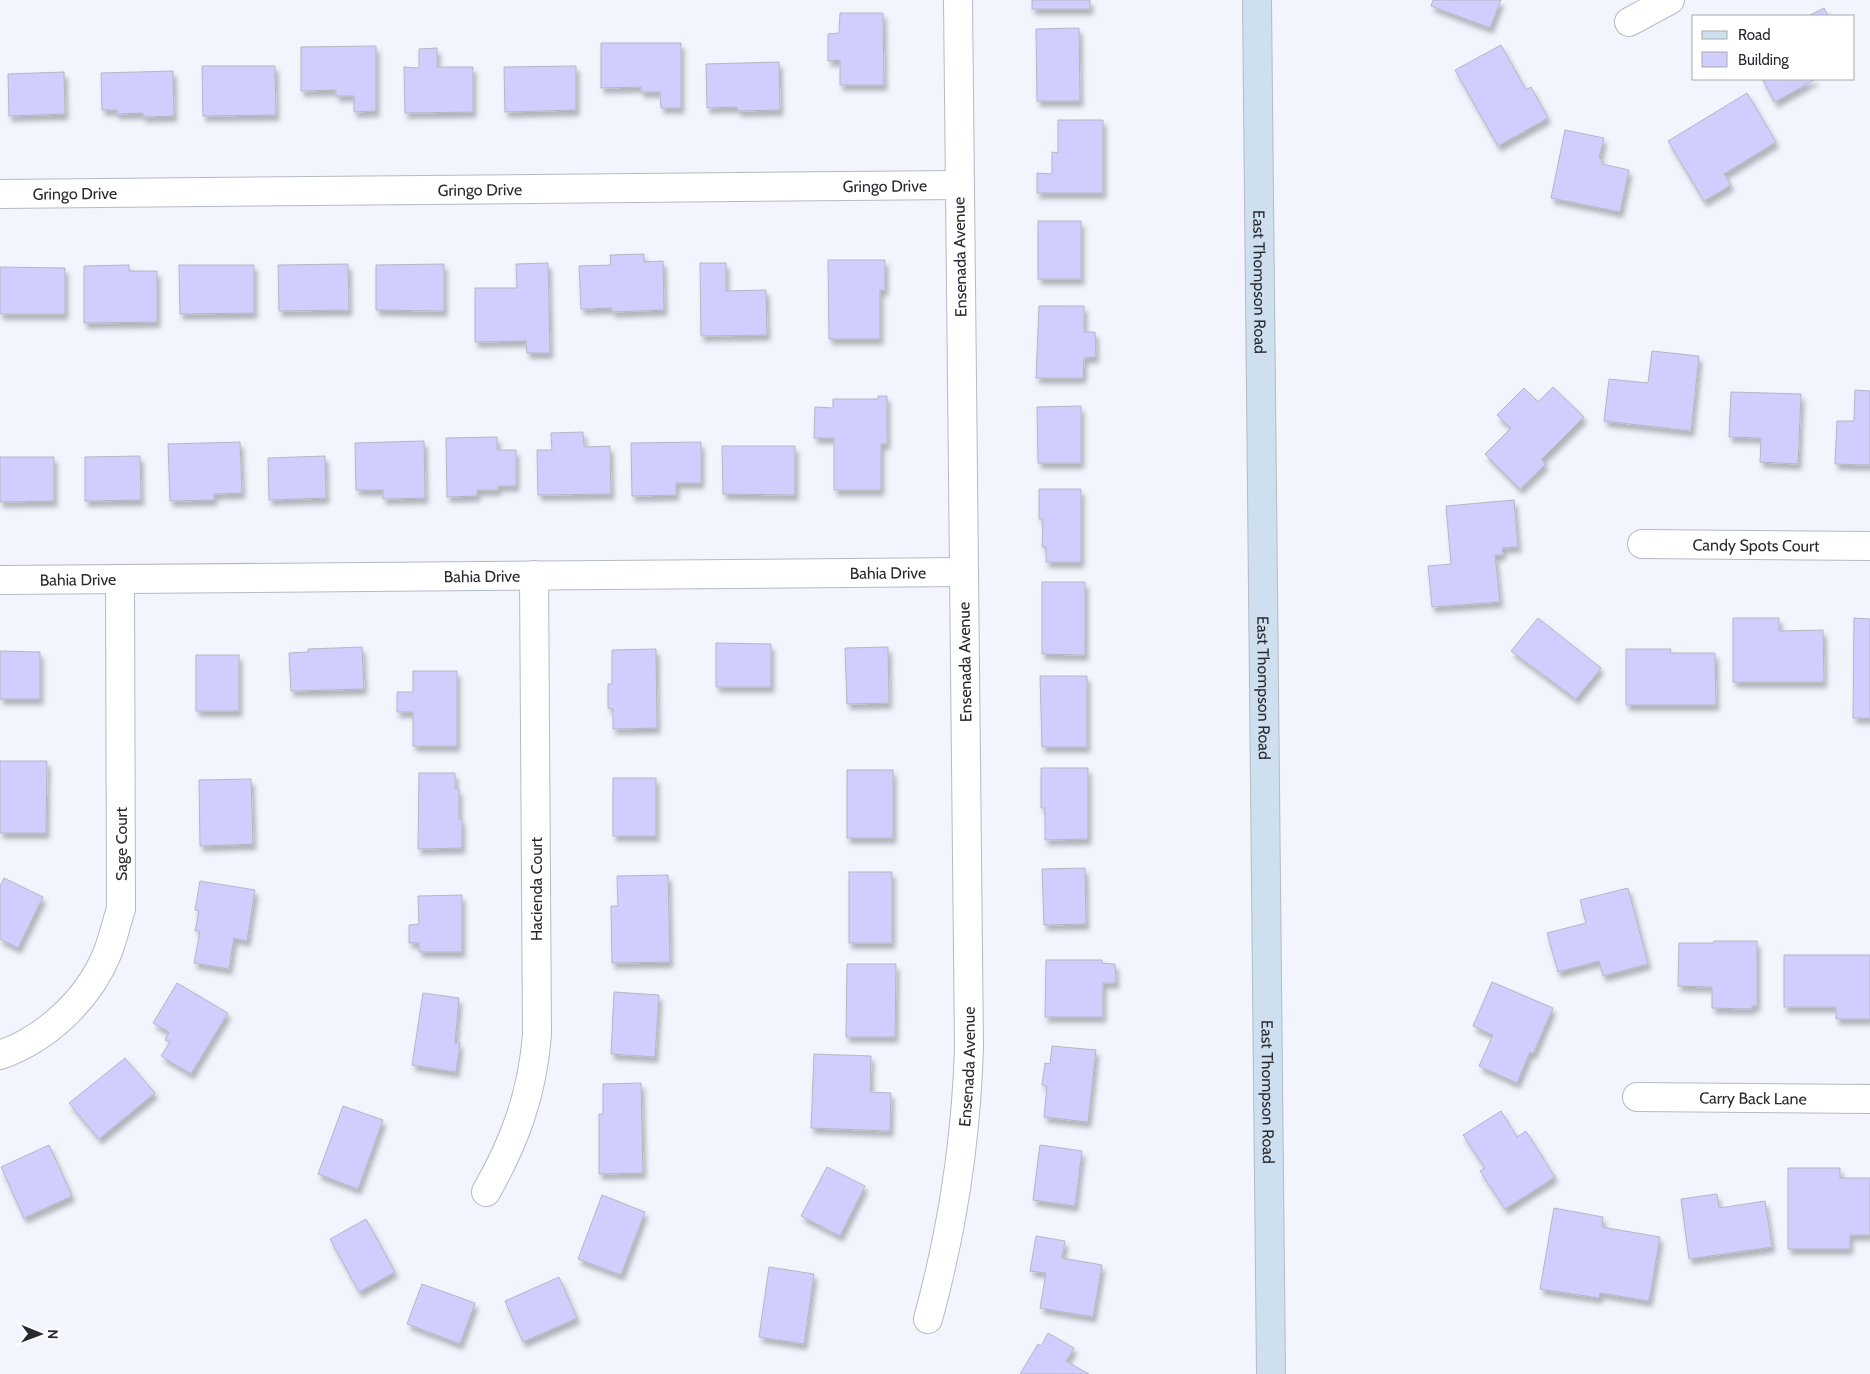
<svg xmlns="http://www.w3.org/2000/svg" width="1870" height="1374" viewBox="0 0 1870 1374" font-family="Cabin,sans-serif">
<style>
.building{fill:#d0ceff;stroke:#b6b6c1;filter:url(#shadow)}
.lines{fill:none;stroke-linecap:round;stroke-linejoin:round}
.minor-casing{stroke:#b6bac4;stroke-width:30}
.secondary-casing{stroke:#b6bac4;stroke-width:30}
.minor{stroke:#fff;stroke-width:28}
.secondary{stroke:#cedfef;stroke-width:28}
.labels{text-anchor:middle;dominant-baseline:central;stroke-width:4.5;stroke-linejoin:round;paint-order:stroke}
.street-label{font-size:16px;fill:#282a2e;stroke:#fff}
</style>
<defs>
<filter id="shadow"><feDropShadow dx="3" dy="5.5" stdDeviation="2.5" flood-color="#0004"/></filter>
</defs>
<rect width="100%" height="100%" fill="#f2f5fe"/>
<g class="building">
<rect x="1032" y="0" width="58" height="9"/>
<polygon points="1433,0 1501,0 1490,28 1431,6"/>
<polygon points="1824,8 1828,16 1808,16"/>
<polygon points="840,13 883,13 884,85 840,85 840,60 828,61 828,34 839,33"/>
<polygon points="1079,28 1080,101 1037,101 1036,29"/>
<polygon points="601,43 681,43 681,108 661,108 660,92 641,92 641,87 601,88"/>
<polygon points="1501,45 1526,90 1531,87 1548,118 1498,146 1455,70"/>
<polygon points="376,46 376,111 354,112 354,96 336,96 336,90 301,91 301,47"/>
<polygon points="437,48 437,67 473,67 473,112 405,113 404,67 419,68 419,49"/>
<polygon points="779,62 780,110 738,111 737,107 707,108 706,64"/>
<polygon points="202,66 275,66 276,115 203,116"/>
<polygon points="576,66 576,110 505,112 504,67"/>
<polygon points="173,71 174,116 143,117 143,113 116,114 117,110 102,110 101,73"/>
<polygon points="64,72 65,114 9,116 8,74"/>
<polygon points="1762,79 1816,79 1775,102"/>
<polygon points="1747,93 1776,142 1724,174 1731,185 1704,201 1668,141"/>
<polygon points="1058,120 1103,120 1103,193 1037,193 1037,173 1052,174 1052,152 1058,153"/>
<polygon points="1565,130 1604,138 1599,158 1602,159 1602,164 1629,170 1620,212 1551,198"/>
<rect x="1038" y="221" width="43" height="58"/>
<polygon points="644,254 644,262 663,261 664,310 612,312 612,308 581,309 579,266 611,265 610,255"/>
<polygon points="828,260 885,260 885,290 880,290 880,339 829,339"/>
<polygon points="548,263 550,353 527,353 526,341 475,342 475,288 517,288 516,264"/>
<polygon points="700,263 726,263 726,291 766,290 767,335 701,336"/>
<polygon points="348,264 349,310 279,311 278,265"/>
<polygon points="444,264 444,311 376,310 376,265"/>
<polygon points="129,265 129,271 157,271 157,322 84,323 84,266"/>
<polygon points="179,265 254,265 254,313 180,314"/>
<polygon points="0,267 65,268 65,314 0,314"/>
<polygon points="1039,306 1084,306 1084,332 1095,332 1096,357 1084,358 1083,378 1036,378"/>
<polygon points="1652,351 1699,356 1691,431 1604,421 1609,379 1648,383"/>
<polygon points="1553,387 1584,417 1541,460 1546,464 1520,489 1485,454 1511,428 1497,415 1524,388 1538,402"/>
<polygon points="1855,390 1870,391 1870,465 1835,464 1837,421 1854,421"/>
<polygon points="1731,392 1801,394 1798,464 1760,462 1761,438 1729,437"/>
<polygon points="878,396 887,396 887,444 881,444 881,490 834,490 834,438 814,438 815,407 833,408 833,399 878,399"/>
<polygon points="1081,406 1081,463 1038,463 1037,407"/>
<polygon points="583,432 584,447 610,446 611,494 538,495 537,450 552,450 551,433"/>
<polygon points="497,437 497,450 516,450 516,486 498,486 498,490 477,490 477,496 447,497 446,438"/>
<polygon points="424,441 425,498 383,499 383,490 356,490 355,443"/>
<polygon points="240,442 242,493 214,494 214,500 170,501 168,444"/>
<polygon points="701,442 701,483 676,483 676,495 632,496 631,443"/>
<polygon points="722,446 795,446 795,495 723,494"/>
<polygon points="140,456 141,500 85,501 85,457"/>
<polygon points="325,456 326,498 269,500 268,458"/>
<polygon points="0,457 54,457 54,501 0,502"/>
<polygon points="1039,489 1081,489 1081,562 1046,562 1046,547 1042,547 1043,519 1039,519"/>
<polygon points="1514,500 1518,547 1502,548 1503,555 1495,555 1500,602 1432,607 1428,566 1451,564 1446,506"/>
<polygon points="1042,582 1085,582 1085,655 1042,654"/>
<polygon points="1538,618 1601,668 1576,699 1511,651"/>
<polygon points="1733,618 1779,618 1779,631 1823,630 1824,682 1733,682"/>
<polygon points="1854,618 1870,619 1870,718 1853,718"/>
<polygon points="716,643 771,644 771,687 716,687"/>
<polygon points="362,647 364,689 291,691 289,653 308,652 308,649"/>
<polygon points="888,647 889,703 847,704 845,648"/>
<polygon points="656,649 657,728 613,729 613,709 608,708 608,684 612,684 612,650"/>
<polygon points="1626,649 1671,649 1670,653 1715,653 1716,705 1626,705"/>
<polygon points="0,651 40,652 40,699 0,699"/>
<rect x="196" y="655" width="43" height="56"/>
<polygon points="413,671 457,671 457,746 413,746 413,712 397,712 397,692 413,692"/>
<polygon points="1040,676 1087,676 1087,747 1042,747"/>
<polygon points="0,761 47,761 46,833 0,833"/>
<polygon points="1041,768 1088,768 1088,839 1045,840 1045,808 1041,808"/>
<rect x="847" y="770" width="46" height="68"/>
<polygon points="419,773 455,773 455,789 459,789 459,819 462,819 462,848 418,849"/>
<rect x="613" y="778" width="43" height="58"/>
<polygon points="251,779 253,844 200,846 199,780"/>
<polygon points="1085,868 1086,924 1044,925 1042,869"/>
<rect x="849" y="872" width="43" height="71"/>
<polygon points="668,875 670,962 612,963 611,906 618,906 617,876"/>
<polygon points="4,878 43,897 18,948 0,939 0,886"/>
<polygon points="200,881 255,890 247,941 234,938 229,969 194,963 200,931 195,931 199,911 195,910"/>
<polygon points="1628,888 1648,964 1603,976 1599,961 1558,972 1547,933 1586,923 1580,900"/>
<polygon points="462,895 462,952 419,952 419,943 409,943 409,925 419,924 418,896"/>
<polygon points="1714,941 1757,941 1757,1006 1752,1006 1752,1009 1712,1008 1712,987 1678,986 1679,943 1714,943"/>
<polygon points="1784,955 1870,955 1870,1019 1836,1019 1836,1007 1784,1007"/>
<polygon points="1046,960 1102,960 1102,963 1115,964 1116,983 1103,983 1103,1017 1045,1017"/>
<polygon points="847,964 896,964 895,1037 846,1037"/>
<polygon points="1492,982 1553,1008 1533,1054 1530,1052 1517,1083 1479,1066 1493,1035 1473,1026"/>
<polygon points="177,983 228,1013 191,1074 161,1056 170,1042 165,1040 169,1032 153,1023"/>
<polygon points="614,992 659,995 655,1057 611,1054"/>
<polygon points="423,993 459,998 455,1043 460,1043 456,1072 412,1065"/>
<polygon points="1052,1046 1096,1050 1088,1122 1044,1117 1047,1086 1042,1085 1045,1063 1050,1064"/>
<polygon points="814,1054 871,1056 870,1092 891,1093 890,1131 811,1128"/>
<polygon points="125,1058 155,1093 99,1139 69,1103"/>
<polygon points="641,1083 643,1173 599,1174 599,1114 603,1114 603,1084"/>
<polygon points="343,1106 383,1120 358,1189 318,1174"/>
<polygon points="1501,1111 1517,1137 1526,1131 1555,1177 1505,1209 1480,1171 1485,1168 1463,1135"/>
<polygon points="49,1145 72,1196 24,1218 1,1167"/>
<polygon points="1040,1145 1082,1151 1075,1206 1033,1200"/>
<polygon points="827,1167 865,1186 840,1236 801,1216"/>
<polygon points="1788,1168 1840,1168 1840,1178 1870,1178 1870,1235 1850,1235 1850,1249 1788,1249"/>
<polygon points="1717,1194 1719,1208 1765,1201 1772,1247 1689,1259 1681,1199"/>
<polygon points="602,1195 645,1212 621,1275 578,1259"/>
<polygon points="1554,1208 1603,1217 1602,1227 1660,1237 1649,1301 1600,1293 1599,1298 1540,1289"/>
<polygon points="366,1219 395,1272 359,1292 330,1239"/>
<polygon points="1036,1236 1065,1241 1062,1258 1102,1265 1093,1317 1040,1308 1046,1273 1030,1271"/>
<polygon points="769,1267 814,1274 804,1344 759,1337"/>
<polygon points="559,1277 577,1318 523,1342 505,1301"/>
<polygon points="422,1284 475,1303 460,1344 407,1324"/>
<polygon points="1048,1333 1074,1348 1066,1361 1089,1374 1020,1374 1038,1344 1041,1346"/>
</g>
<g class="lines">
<defs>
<g id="minor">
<polyline points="1629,22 1670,0"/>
<path id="s1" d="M0 194 959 185"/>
<path id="s2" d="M1642 544 1870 546"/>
<path id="s3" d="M0 580 964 572"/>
<path d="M0 1055C46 1039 88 1000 107 954 113 939 116 924 121 909L120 579"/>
<path id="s4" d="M1637 1097 1870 1099"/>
<path d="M486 1192C515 1141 532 1095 537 1035L534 575"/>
<path id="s5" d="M928 1319C953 1228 966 1142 969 1048L958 0"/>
</g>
<g id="secondary">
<path id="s6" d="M1257 0 1271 1374"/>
</g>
</defs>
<use href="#minor" class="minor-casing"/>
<use href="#secondary" class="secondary-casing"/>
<use href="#minor" class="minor"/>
<use href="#secondary" class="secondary"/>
</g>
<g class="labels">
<g class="street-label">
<text stroke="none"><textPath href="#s1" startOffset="885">Gringo Drive</textPath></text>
<text stroke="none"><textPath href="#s1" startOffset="480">Gringo Drive</textPath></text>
<text stroke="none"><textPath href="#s1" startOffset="75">Gringo Drive</textPath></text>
<text transform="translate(960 257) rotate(-91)">Ensenada Avenue</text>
<text stroke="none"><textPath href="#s6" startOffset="282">East Thompson Road</textPath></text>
<text stroke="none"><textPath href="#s2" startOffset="114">Candy Spots Court</textPath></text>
<text stroke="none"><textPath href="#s3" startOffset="888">Bahia Drive</textPath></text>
<text stroke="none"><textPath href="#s3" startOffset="482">Bahia Drive</textPath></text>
<text stroke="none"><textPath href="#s3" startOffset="78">Bahia Drive</textPath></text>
<text transform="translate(965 662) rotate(-91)">Ensenada Avenue</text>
<text stroke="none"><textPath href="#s6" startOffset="688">East Thompson Road</textPath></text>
<text transform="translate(121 844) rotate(-90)">Sage Court</text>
<text transform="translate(536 889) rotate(-90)">Hacienda Court</text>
<text stroke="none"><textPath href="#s5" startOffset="256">Ensenada Avenue</textPath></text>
<text stroke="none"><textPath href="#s6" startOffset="1092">East Thompson Road</textPath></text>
<text stroke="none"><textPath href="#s4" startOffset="116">Carry Back Lane</textPath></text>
</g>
</g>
<rect x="1692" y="15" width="162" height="65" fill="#ffffff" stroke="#a9aaab"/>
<rect x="1702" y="31" width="25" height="8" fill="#cedfef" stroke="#a9aaab"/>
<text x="1738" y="40" font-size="15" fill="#282a2e">Road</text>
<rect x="1702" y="52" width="25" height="15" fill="#d0ceff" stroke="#a9aaab"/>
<text x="1738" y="65" font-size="15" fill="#282a2e">Building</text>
<g transform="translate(40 1334) rotate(91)" stroke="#ffffff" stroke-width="4" paint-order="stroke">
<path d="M0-4L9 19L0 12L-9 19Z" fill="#282a2e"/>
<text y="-8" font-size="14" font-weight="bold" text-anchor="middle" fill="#282a2e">N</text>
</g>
</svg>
